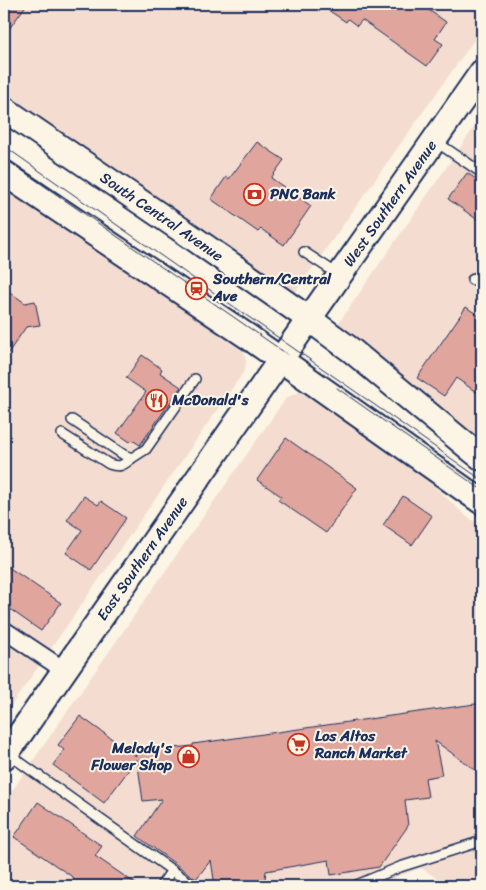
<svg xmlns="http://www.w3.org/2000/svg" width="486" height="890" viewBox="0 0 486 890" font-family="Sriracha,sans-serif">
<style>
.built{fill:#f4ddd0}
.building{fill:#e0a69e;stroke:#1b2f5e}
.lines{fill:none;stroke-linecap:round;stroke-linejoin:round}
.service-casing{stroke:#1b2f5e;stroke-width:12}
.minor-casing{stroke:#1b2f5e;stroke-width:20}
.secondary-casing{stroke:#1b2f5e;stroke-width:28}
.service{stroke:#fcf5e5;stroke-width:9}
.minor{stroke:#fcf5e5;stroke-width:16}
.secondary{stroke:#fcf5e5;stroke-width:24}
.tram{stroke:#1b2f5e;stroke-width:1}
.labels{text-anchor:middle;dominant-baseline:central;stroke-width:4;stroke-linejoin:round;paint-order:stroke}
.poi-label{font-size:15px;font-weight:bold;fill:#1b2f5e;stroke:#fcf5e5;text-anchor:start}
.street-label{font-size:15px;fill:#1b2f5e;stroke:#fcf5e5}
</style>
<rect width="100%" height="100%" fill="#fcf5e5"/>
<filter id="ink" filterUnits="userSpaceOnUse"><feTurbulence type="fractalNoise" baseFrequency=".02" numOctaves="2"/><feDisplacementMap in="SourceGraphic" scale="10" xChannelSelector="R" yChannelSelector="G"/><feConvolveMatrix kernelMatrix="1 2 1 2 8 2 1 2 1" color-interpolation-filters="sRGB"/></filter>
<g filter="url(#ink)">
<g class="built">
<polygon points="4,4 482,4 482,29 292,297 4,104"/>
<polygon points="482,116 482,445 334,332 340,321"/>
<polygon points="4,180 237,347 244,352 246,362 245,370 4,716"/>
<polygon points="299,392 308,395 420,473 466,516 482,526 482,886 449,886 421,868 383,882 380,886 4,886 4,802 286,398"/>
</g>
<g class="building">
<polygon points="4,4 27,4 4,36"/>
<polygon points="319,4 420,4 446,22 435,39 443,44 427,66 362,20 357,26 348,19 346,22"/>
<polygon points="257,142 284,160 271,178 311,206 284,245 261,229 258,232 211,199 226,177 229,179"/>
<polygon points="467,173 482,183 482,223 448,199"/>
<polygon points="4,288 25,303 35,301 40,325 26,327 4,359"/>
<polygon points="466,307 482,318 482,396 456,378 444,396 417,378"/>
<polygon points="142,355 162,369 160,373 181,387 140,445 132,440 130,442 117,433 146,392 126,378"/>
<polygon points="286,438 357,488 326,533 278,500 281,496 257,480"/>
<polygon points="84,496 98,505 101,501 126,518 91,570 66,553 82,530 67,520"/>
<polygon points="403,496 432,516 412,545 383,525"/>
<polygon points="4,564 61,603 41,631 4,605"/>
<polygon points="482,703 482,775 435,741 442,775 425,778 428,797 405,800 408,826 379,867 331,875 329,860 266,871 264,886 215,886 211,860 196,879 137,836 162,799 143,801 137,759 104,803 53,765 64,750 58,745 80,716 136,756 136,752 193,746 193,744"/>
<polygon points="38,802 102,846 95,856 139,886 69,886 74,878 14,837"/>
</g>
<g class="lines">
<defs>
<g id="service">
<polyline points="435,141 482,173"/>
<polyline points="304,252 339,275"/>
<polyline points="472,280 482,274"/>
<polyline points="72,420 124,455 132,458 146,449 195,379"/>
<path d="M62 434 109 464C121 468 123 465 132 458"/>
<polyline points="7,753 194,886"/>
<polyline points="161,886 172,870"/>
<polyline points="354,886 400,867 482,841"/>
</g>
<polyline id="minor" points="4,630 64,670"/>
<g id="secondary">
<path id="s1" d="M4 109 186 233 309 319 351 350 473 451 482 458"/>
<polyline points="4,173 250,338 482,502"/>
<path id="s2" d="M4 757 309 319 482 72"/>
</g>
</defs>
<use href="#service" class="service-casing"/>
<use href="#minor" class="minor-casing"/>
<use href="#secondary" class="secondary-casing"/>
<use href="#service" class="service"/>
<use href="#minor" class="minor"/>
<use href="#secondary" class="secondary"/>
<g class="tram">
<polyline points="4,146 482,480"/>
<polyline points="4,158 287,354"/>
<polyline points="337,388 482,490"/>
</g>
</g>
</g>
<defs>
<symbol id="bank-ring" viewBox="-11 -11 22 22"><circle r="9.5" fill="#fcf5e5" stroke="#c8321e" stroke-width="1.5"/><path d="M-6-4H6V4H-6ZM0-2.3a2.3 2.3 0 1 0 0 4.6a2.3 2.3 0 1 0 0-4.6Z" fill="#c8321e"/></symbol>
<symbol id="station-ring" viewBox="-11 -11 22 22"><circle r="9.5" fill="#fcf5e5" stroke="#c8321e" stroke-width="1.5"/><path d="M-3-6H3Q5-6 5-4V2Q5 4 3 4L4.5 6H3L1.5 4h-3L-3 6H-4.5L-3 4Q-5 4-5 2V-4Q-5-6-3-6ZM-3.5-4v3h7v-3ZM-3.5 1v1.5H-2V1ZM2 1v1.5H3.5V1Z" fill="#c8321e"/></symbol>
<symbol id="restaurant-ring" viewBox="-11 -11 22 22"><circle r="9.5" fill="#fcf5e5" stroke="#c8321e" stroke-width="1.5"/><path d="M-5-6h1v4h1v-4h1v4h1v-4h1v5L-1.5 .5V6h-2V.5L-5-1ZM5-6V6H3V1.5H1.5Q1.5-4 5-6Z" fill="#c8321e"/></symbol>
<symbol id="supermarket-ring" viewBox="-11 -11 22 22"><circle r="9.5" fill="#fcf5e5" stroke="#c8321e" stroke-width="1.5"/><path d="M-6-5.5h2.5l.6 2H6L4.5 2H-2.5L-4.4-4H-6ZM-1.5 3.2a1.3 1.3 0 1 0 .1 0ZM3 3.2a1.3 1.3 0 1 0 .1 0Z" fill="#c8321e"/></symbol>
<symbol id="shop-ring" viewBox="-11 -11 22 22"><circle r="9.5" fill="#fcf5e5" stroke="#c8321e" stroke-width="1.5"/><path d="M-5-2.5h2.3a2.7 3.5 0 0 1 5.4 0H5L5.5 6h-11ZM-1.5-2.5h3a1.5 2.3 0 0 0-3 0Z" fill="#c8321e"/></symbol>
</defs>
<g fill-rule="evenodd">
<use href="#bank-ring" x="242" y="182" width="25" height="25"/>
<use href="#station-ring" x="184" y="276" width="25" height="25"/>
<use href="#restaurant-ring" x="144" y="388" width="25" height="25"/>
<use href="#supermarket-ring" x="286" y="732" width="25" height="25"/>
<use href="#shop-ring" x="176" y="744" width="25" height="25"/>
</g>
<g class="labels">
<g class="poi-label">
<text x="270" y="194">PNC Bank</text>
<text x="213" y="279">Southern/Central<tspan x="213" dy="17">Ave</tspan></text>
<text x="172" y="400">McDonald's</text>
<text x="315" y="736">Los Altos<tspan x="315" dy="17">Ranch Market</tspan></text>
<text x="172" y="748" text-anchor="end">Melody's<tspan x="172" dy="17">Flower Shop</tspan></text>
</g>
<g class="street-label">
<text stroke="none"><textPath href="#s2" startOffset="675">West Southern Avenue</textPath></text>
<text stroke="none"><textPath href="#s1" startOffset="191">South Central Avenue</textPath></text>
<text stroke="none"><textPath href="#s2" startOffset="242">East Southern Avenue</textPath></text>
</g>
</g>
<rect width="486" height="890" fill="none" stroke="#fcf5e5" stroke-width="20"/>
<rect x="10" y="10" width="466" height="870" fill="none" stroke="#1b2f5e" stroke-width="2" filter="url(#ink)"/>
</svg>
